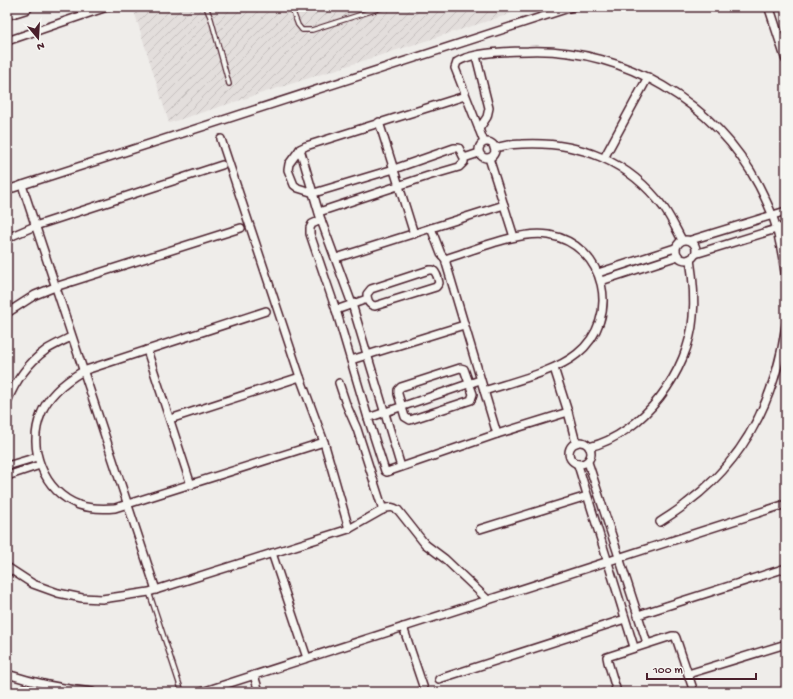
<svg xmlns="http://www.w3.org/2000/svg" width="793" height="699" viewBox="0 0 793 699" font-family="'Gochi Hand',sans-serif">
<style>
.industrial{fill:url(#industrial-furrows)}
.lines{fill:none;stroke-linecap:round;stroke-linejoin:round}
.service-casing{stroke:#4a1f2b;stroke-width:6}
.minor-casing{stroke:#4a1f2b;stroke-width:10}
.tertiary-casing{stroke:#4a1f2b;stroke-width:11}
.motorway-casing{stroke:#4a1f2b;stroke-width:15}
.service{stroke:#f6f6f2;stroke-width:3.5}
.minor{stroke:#f6f6f2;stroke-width:7}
.tertiary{stroke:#f6f6f2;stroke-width:8}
.motorway{stroke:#f6f6f2;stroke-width:12}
</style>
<defs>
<pattern id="industrial-furrows" width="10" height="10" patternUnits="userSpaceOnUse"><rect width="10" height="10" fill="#e3dedc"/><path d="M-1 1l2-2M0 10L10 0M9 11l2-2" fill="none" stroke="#c4bebd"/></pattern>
</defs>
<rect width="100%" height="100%" fill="#efedea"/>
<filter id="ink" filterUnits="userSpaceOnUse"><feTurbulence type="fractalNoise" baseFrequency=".025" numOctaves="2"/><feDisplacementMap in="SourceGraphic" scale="8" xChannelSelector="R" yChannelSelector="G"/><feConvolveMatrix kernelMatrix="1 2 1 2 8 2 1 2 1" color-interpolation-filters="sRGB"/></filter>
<g filter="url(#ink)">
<polygon class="industrial" points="144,7 531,7 169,123 134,11"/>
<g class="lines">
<defs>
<g id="service">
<polyline points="206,7 211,19 229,84"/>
<polyline points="291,7 298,25 302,30 312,30 384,7"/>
<polyline points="149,592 182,692"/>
</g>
<g id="minor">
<polyline points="7,41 107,7"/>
<polyline points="476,56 489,108 487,117 479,129"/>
<polyline points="379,122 414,234"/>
<polyline points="221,139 300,377"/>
<circle cx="487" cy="150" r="8"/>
<path d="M484 142 455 68 457 62C472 52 510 51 528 51 623 48 715 102 759 186 764 196 769 206 773 217 780 237 783 258 786 279"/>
<path d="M494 148C503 146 513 144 522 144 579 141 629 161 664 208 671 218 676 229 682 240"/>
<polyline points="300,149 321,220 352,304 401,467"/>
<polyline points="464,158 479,153"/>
<polyline points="489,158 514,237"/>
<polyline points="604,158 648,77"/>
<polyline points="22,185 156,590"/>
<polyline points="7,190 572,7"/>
<polyline points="319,212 428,176 459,167 464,162 464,158 459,148 454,148 394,169 314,193 298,188 294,185 288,170 289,164 300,149 306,146 465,96"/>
<polyline points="321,220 312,224 310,228 310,234 336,310 368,418 385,471 387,472 497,434 568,412"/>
<polyline points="431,228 441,254 446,260 446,263 497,434"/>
<polyline points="7,239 14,235 35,226 222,165"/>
<circle cx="686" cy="250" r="10"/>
<polyline points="691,240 786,211"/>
<polyline points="695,254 786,226"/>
<polyline points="336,258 504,205"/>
<path d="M446 260 448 258C476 249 521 230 549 235 606 245 622 318 577 354 555 372 511 382 484 391"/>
<path d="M429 270H433C437 273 438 278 439 283L436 287 375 306C368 305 367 299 367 294L371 289Z"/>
<polyline points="598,273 675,248"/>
<polyline points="601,281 678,256"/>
<polyline points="336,310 367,299"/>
<path d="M266 311 83 371C66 381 48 395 41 414 27 448 43 491 79 505 91 509 103 509 115 508L324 442"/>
<polyline points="7,313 35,295 55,287 241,228"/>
<polyline points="147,350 191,485"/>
<polyline points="351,360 464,325"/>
<polygon points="460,368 464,369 473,394 471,400 410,420 405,417 398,394 398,390 401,387"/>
<polyline points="554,368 568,412 576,443"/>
<polyline points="339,383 346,404 357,429 383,510"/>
<path d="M7 402C15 382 28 363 46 350 54 345 63 341 71 337"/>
<polyline points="368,418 480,380"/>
<polyline points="170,419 300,377 324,442 349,529"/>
<circle cx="580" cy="453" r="11"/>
<path d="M589 447C643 434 689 371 693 317 695 297 693 278 690 259"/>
<polyline points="588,462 647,643"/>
<polyline points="578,465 634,647"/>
<polyline points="7,466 37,457"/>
<polyline points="7,476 40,465"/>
<path d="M660 522C669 516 679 510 687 503 746 459 776 396 786 325"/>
<polyline points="480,529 587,496"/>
<polyline points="272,553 307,658"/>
<path d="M7 567 33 584 58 593 82 598 102 599 149 592 349 529 386 508C391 507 393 507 398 510L425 544 445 559 488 600"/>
<polyline points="638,615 786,568"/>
<polyline points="403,627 425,692"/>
<path d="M7 674C35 683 63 689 92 692"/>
<polyline points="688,674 786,644"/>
<polyline points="254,675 259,692"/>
<polyline points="439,679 625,619"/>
<polyline points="202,692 786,504"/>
<polyline points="617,692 608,662 607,657 672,636 675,636 676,638 694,692"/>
</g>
<polyline id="tertiary" points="769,7 786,59"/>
<polyline id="motorway" points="7,13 26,7"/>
</defs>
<use href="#service" class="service-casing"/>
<use href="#minor" class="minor-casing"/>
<use href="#tertiary" class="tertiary-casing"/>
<use href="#motorway" class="motorway-casing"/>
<use href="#service" class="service"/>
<use href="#minor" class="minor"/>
<use href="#tertiary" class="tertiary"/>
<use href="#motorway" class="motorway"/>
</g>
</g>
<rect width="793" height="699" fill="none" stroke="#f6f6f2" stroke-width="24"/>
<rect x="12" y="12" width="769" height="675" fill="none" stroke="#4a1f2b" stroke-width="1.5" filter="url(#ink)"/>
<g transform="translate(38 38) rotate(162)" stroke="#f6f6f2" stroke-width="3" paint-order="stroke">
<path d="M0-3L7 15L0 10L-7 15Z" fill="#4a1f2b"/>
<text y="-6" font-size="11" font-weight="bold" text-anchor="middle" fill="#4a1f2b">N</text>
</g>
<path d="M647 673v6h109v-6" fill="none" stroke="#4a1f2b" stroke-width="2"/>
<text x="653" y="673" font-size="12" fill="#4a1f2b" stroke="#f6f6f2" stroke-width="3" paint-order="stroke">100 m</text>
</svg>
